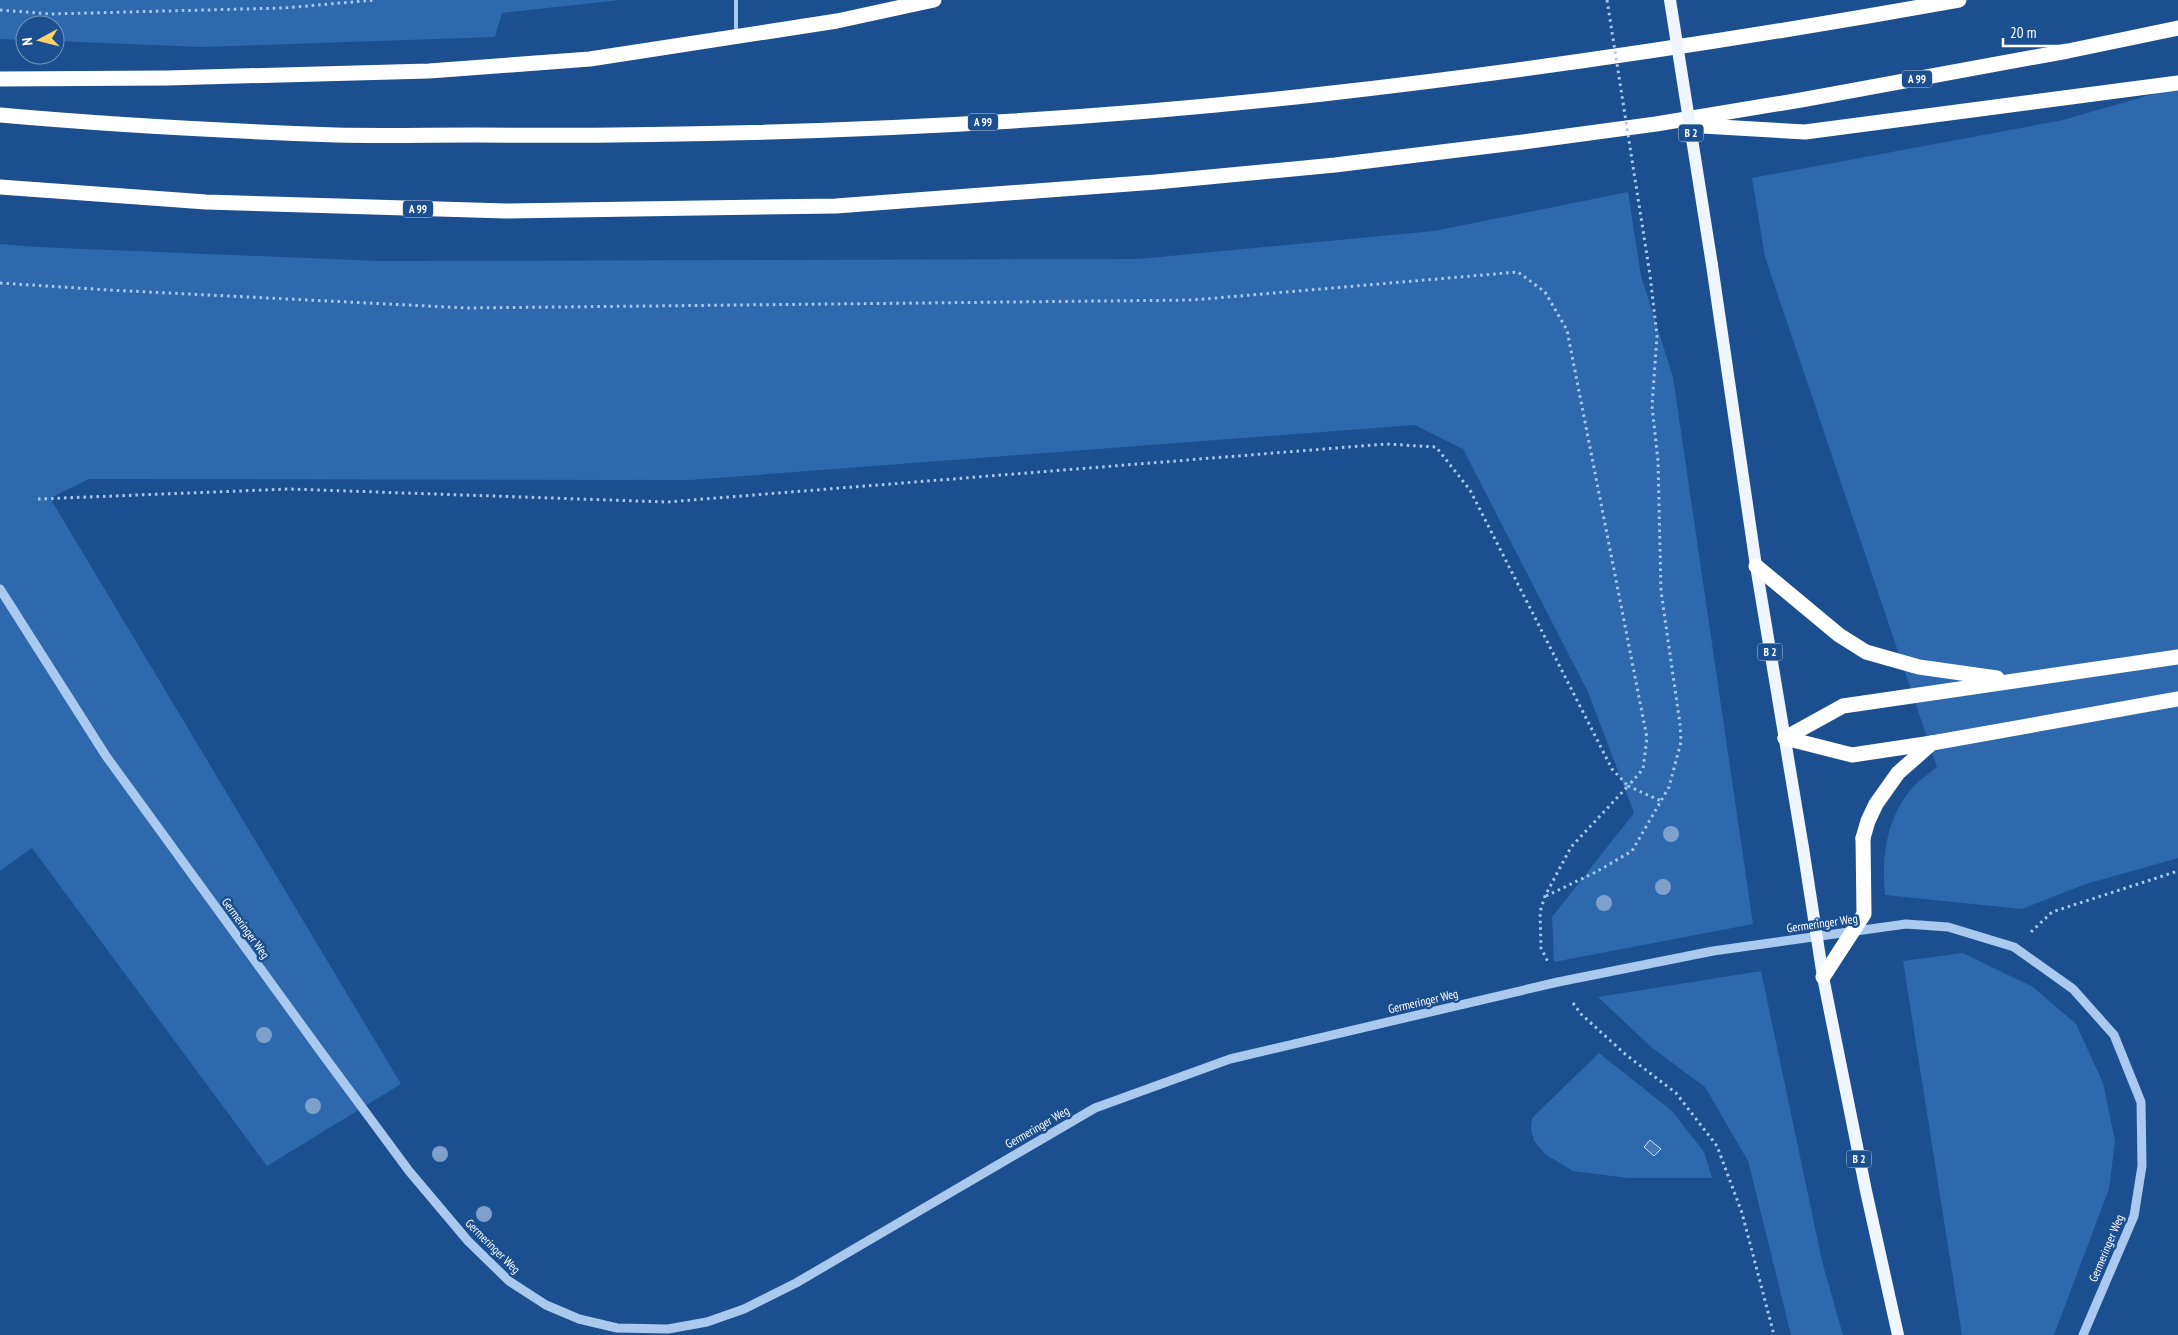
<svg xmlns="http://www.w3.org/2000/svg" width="2178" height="1335" viewBox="0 0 2178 1335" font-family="'PT Sans Narrow',sans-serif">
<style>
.green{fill:#2e69ad}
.building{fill:#4478b7;stroke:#cfe3fa}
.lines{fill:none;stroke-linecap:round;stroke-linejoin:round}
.path{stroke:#a9c9ee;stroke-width:3;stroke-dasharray:2.5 4;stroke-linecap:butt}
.service{stroke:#a9c9ee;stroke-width:4}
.tertiary{stroke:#a9c9ee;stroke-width:9}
.primary{stroke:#f0f6ff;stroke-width:12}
.motorway{stroke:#fff;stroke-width:15}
.path-bridge{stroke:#a9c9ee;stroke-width:3;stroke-dasharray:2.5 4;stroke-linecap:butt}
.primary-bridge{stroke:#f0f6ff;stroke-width:12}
.motorway-bridge{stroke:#fff;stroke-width:15}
.tree{fill:#7ea0ca}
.labels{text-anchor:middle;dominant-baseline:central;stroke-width:5;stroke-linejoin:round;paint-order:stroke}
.shield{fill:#1b4f8f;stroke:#bbcadd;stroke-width:1}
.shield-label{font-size:11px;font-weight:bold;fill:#fff}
.street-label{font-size:12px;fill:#fff;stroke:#1b4f8f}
</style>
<rect width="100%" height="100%" fill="#1b4f8f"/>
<g class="green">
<polygon points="0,0 620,0 502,13 495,37 201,47 55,41 55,25 25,25 25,40 0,39"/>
<path d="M2178 87V858L2086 884 2022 909 1885 895C1881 856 1887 814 1915 785 1922 778 1930 773 1937 767L1765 257 1752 178 2063 120Z"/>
<polygon points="1628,192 1641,276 1673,377 1753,924 1554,962 1552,917 1634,813 1588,692 1463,449 1415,425 690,480 89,479 50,498 401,1084 267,1166 32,848 0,871 0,244 37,247 380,261 1138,259 1434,231"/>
<polygon points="1963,953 2033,987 2076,1024 2103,1083 2115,1141 2109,1189 2054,1335 1962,1335 1903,961"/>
<polygon points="1761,971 1822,1261 1843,1335 1791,1335 1748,1161 1705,1087 1651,1047 1598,997"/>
<polygon points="1599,1053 1672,1111 1704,1152 1712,1178 1628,1178 1573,1171 1545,1154 1534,1141 1531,1129 1532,1118"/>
</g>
<polygon class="building" points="1650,1140 1661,1149 1654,1156 1644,1147"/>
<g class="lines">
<g class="path">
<polyline points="0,10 50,14 284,8 375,0"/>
<polyline points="0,283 109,290 467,308 1193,300 1518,272 1545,292 1567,330 1647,738 1643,769 1628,786 1661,801"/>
<polyline points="38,499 289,489 667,502 1386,444 1436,447 1470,490 1612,769 1628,786 1571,847 1545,896 1540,912 1541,948 1548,962"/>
<polyline points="1546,896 1596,872 1632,851 1669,787 1681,742 1680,724 1661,591 1658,461 1652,406 1657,336 1650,275"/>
<polyline points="2031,932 2052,912 2178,871"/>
<polyline points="1573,1003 1581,1014 1625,1054 1676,1093 1717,1146 1742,1213 1774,1335"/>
</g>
<polyline class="service" points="736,32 736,0"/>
<polyline class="tertiary" points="0,589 106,756 324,1056 409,1171 468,1241 509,1281 546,1305 579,1319 617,1328 668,1329 707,1322 744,1309 796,1283 1095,1108 1230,1059 1558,982 1713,951 1906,924 1948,927 2014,947 2073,989 2114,1035 2141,1102 2142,1166 2134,1216 2083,1335"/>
<g class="primary">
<polyline points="1712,265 1756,566 1803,848"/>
<polyline points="1823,977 1866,1191 1898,1335"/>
</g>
<g class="motorway">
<polyline points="0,79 167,78 429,71 590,59 837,21 934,0"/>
<path d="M0 115C112 125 224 131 336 135 382 136 428 135 474 135 757 137 1042 126 1323 94 1536 70 1748 38 1959 0"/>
<polyline points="1685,125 1805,132 2178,83"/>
<polyline points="0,187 206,202 506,211 836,206 1156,182 1335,165 1523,142 1656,124 1801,100 2068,51 2178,28"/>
<polyline points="1756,566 1839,635 1866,652 1919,667 1997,678"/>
<polyline points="1785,738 1843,706 2178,657"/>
<polyline points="1785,738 1852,755 1932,743"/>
<polyline points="1863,838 1868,821 1876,804 1898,773 1932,743 2178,699"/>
</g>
<polyline class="path-bridge" points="1607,0 1650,275"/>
<g class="primary-bridge">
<polyline points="1670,0 1712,265"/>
<polyline points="1803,848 1823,977"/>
</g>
<polyline class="motorway-bridge" points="1823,977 1864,914 1863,838"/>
</g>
<g class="tree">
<circle cx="1671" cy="834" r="8"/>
<circle cx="1663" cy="887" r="8"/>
<circle cx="1604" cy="903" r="8"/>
<circle cx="264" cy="1035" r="8"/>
<circle cx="313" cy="1106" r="8"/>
<circle cx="440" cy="1154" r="8"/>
<circle cx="484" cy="1214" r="8"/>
</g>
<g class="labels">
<g class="shield">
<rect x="1902" y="70.5" width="30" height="17" rx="4"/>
<rect x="968" y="113.5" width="30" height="17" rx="4"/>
<rect x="1678.5" y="124.5" width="25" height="17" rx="4"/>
<rect x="403" y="200.5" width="30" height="17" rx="4"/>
<rect x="1757.5" y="643.5" width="25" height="17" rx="4"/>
<rect x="1846.5" y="1150.5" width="25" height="17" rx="4"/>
</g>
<g class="shield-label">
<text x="1917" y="79">A 99</text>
<text x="983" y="122">A 99</text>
<text x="1691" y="133">B 2</text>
<text x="418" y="209">A 99</text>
<text x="1770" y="652">B 2</text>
<text x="1859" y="1159">B 2</text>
</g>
<g class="street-label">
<text transform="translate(1822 923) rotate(-8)">Germeringer Weg</text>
<text transform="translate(246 928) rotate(54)">Germeringer Weg</text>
<text transform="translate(1423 1001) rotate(-13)">Germeringer Weg</text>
<text transform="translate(1037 1127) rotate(-30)">Germeringer Weg</text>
<text transform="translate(493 1246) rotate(45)">Germeringer Weg</text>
<text transform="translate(2106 1248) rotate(-67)">Germeringer Weg</text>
</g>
</g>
<g transform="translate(40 40) rotate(263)"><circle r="24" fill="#1b4f8f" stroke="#7695bc"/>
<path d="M0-4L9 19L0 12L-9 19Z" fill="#ffd166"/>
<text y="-8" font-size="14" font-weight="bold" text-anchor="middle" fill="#ffffff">N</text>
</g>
<path d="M2003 38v8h106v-8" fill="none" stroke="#ffffff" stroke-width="2.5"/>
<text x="2010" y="38" font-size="15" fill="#ffffff" stroke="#1b4f8f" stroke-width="4" paint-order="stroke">20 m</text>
</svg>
